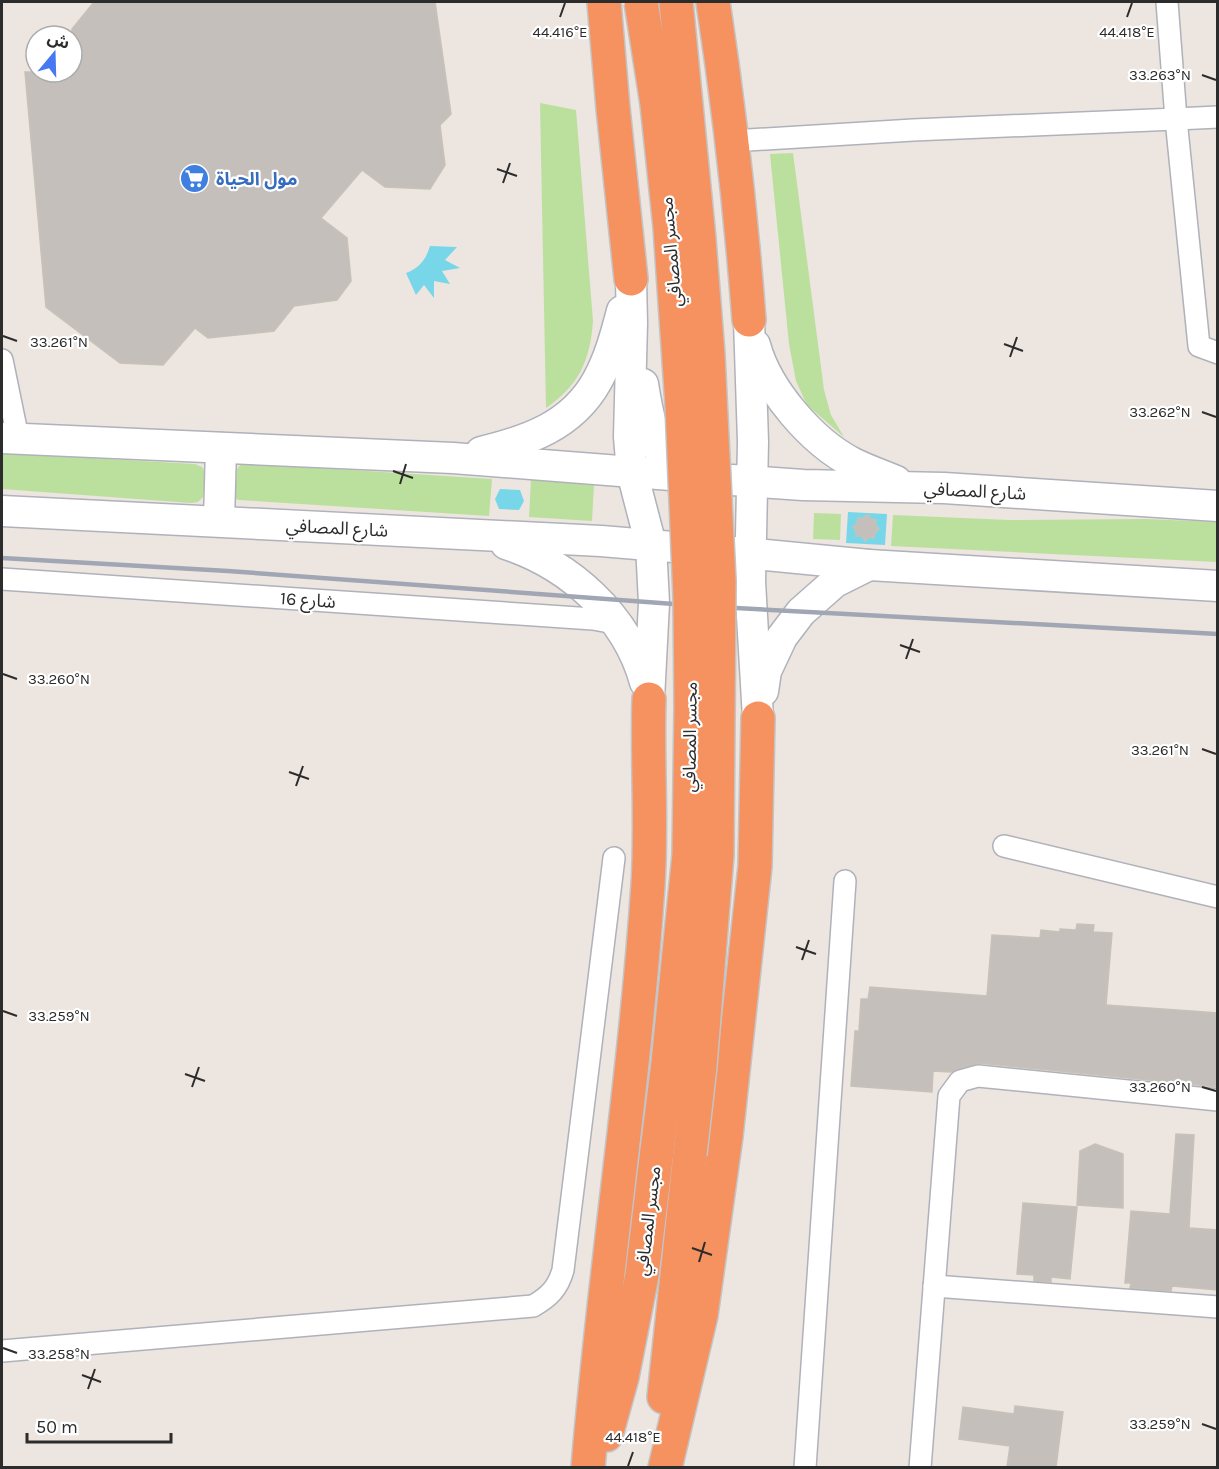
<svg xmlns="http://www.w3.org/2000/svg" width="1219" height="1469" viewBox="0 0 1219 1469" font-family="Karla,'Noto Sans Arabic',sans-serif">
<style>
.green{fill:#bbe09e}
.water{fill:#77d7e9}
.building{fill:#c5bfbb;stroke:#c8c1b8;stroke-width:1.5}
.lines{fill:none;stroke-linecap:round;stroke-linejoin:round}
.street-casing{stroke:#afb2bb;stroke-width:24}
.secondary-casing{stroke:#afb2bb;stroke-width:33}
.highway-casing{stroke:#c4c4c4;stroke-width:36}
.street{stroke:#fff;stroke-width:21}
.secondary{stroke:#fff;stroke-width:30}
.highway{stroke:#f69160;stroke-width:33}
.rail{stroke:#a1a6b5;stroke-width:4.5}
.highway-bridge-casing{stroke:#c4c4c4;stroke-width:36;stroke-linecap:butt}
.highway-bridge{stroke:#f69160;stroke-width:33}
.ticks{fill:none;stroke:#2c2c2c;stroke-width:2}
.labels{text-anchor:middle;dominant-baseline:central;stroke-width:4.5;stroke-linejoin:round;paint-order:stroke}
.shop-label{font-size:18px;font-weight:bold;fill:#366cbe;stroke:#fff;text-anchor:start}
.street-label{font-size:18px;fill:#2c2c2c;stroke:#fff}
.ticks-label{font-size:15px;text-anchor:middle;fill:#2c2c2c;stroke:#fff;stroke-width:4.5;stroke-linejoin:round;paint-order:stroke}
</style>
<rect width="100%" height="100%" fill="#ede5df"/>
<g class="green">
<path d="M540 103 576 110 593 321C590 361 579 385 546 408Z"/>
<polygon points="793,153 824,390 831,415 844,437 807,405 796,381 789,344 770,154"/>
<polygon points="2,453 195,464 202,467 206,473 203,497 198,502 191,503 2,489"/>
<polygon points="242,463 492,479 489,516 239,500 236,499 235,496 237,469"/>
<polygon points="531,480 594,485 592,521 529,517"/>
<polygon points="814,513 841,514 840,540 813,539"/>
<polygon points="893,515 1009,520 1146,519 1217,522 1217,562 891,546"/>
</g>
<g class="water">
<path d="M430 246 457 247 445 260 460 268 442 271 450 284 434 281V298L424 285 416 295 406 273C420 268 426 259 430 246Z"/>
<polygon points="500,489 520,490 524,501 519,510 499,509 495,499"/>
<polygon points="848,512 887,514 885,545 846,543"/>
</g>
<g class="building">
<polygon points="94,2 435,2 451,114 440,125 445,165 430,189 385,187 362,170 321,218 347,238 351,281 337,300 294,306 274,331 208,338 195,328 163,365 120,363 46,307 25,72 72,72 72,29"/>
<polygon points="867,515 871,519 876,520 875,524 879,529 875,532 874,538 869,537 865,541 862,536 856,536 856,531 853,527 857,524 858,518 863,519"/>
<polygon points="1077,924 1094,925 1093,932 1112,933 1106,1005 1218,1013 1218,1087 979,1063 957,1069 951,1072 933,1071 932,1092 851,1086 855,1031 859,1031 861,999 868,999 870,987 987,996 992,935 1040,938 1041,930 1060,932 1060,929 1076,930"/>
<polygon points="1176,1134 1194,1135 1189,1228 1218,1230 1218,1290 1172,1286 1171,1291 1130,1288 1131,1283 1125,1283 1131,1211 1170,1214"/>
<polygon points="1095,1144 1123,1154 1123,1208 1077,1205 1080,1151"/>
<polygon points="1023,1203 1077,1207 1070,1279 1051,1277 1051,1282 1034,1281 1034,1275 1017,1274"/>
<polygon points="1015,1406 1063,1412 1056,1467 1007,1467 1010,1446 959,1439 963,1407 1014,1414"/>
</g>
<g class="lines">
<defs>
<g id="street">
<polyline points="1218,117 1176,119 1199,346 1218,353"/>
<polyline points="732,141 913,130 1176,119 1167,2"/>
<polyline points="2,360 18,438"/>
<polyline points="2,579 593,619 615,623"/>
<polyline points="1004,846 1218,897"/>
<polyline points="934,1286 1218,1307"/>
<path d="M2 1351 533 1306C549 1297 558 1288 563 1270L614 858"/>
<polyline points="805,1468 845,881"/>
<polyline points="920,1468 949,1096 960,1081 978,1076 1218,1100"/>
</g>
<g id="secondary">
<polyline points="631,279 632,323 629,437 632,472 651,545 654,603 649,699"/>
<polyline points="749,320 753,442 750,582 758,718"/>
<path d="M755 345C767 390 812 442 853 463 867 470 882 475 896 481"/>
<path d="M643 384C648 416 655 447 671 475"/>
<polyline points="2,438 453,458 671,475"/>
<path d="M481 452C527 441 572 426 597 381 609 360 616 334 622 311"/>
<polyline points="732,480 803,485 944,488 1218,506"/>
<polyline points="2,511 601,541 673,547"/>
<polyline points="219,521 221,448"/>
<path d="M506 544C570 565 627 616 645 682"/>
<polyline points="735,552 869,565 1218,586"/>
<polyline points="763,691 766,671 782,637 801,612 835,582 869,565"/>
</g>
<g id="highway">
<polyline points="604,2 613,108 631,279"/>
<path d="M713 2C729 107 741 213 749 320"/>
<polyline points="664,1397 690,1154"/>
<polyline points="606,1435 622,1377 642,1275 657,1151"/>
<path d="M588 1468C604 1273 635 1080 648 885 652 823 647 761 649 699"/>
<polyline points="665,1468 701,1315 726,1136 755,866 758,718"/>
</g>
</defs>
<use href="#street" class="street-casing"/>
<use href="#secondary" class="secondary-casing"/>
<use href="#highway" class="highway-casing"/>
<use href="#street" class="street"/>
<use href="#secondary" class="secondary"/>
<use href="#highway" class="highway"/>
<g class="rail">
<polyline points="2,558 228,571 674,604"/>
<polyline points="736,608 1218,634"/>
</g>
<defs>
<g id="highway-bridge">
<polyline points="641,2 657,104 670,227 682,405 690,597 691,706 689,855 668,1063 657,1151"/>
<polyline points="676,2 699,239 708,355 719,581 717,855 700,1066 690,1154"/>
</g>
</defs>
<use href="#highway-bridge" class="highway-bridge-casing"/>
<use href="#highway-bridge" class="highway-bridge"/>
</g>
<path class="ticks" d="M560 17 565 3M1127 17 1132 3M1202 75 1216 80M497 169 517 176M503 183 510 163M3 336 17 341M1004 344 1023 351M1010 357 1017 337M1202 412 1216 417M393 471 413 478M400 484 406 464M900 645 920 652M906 659 913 639M3 674 17 679M1202 749 1216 754M289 772 309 779M296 786 303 766M796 947 816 954M802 960 809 940M3 1011 17 1016M185 1074 205 1081M192 1087 199 1067M1202 1087 1216 1091M692 1248 712 1255M699 1262 705 1242M3 1348 17 1353M82 1375 101 1382M88 1389 95 1369M1202 1424 1216 1429M628 1466 633 1452"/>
<defs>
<symbol id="supermarket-disc" viewBox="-11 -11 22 22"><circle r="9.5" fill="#3f7fe0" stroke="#fff"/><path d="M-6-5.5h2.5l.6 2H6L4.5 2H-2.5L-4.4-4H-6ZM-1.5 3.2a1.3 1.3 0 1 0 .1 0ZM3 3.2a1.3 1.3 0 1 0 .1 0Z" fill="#fff"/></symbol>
</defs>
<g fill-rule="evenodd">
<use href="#supermarket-disc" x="178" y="162" width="33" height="33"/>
</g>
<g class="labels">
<g class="shop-label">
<text x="216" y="179">مول الحياة</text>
</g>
<g class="street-label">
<text transform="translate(671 252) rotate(-95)">مجسر المصافي</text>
<text transform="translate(975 491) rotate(3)">شارع المصافي</text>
<text transform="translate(337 528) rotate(3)">شارع المصافي</text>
<text transform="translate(308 600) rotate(4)">شارع 16</text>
<text transform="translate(690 737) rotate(-89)">مجسر المصافي</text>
<text transform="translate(648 1221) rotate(-83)">مجسر المصافي</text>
</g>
</g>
<g class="ticks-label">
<text x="560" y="37">44.416°E</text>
<text x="1127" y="37">44.418°E</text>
<text x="1160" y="80">33.263°N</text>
<text x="59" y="347">33.261°N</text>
<text x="1160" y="417">33.262°N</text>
<text x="59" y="684">33.260°N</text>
<text x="1160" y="755">33.261°N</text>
<text x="59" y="1021">33.259°N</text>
<text x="1160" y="1092">33.260°N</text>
<text x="59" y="1359">33.258°N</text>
<text x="1160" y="1429">33.259°N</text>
<text x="633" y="1442">44.418°E</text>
</g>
<rect width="1219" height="1469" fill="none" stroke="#2c2c2c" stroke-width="6"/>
<g transform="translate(54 54) rotate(19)"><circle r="28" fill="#ffffff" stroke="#ababab" stroke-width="1.5"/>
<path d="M0-4.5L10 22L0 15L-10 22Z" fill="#4778f1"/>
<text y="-9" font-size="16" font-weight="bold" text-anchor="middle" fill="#2c2c2c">ش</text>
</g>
<path d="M27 1433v9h144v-9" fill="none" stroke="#2c2c2c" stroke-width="3"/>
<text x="36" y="1433" font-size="18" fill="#2c2c2c" stroke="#ffffff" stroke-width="4.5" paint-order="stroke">50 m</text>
</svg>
